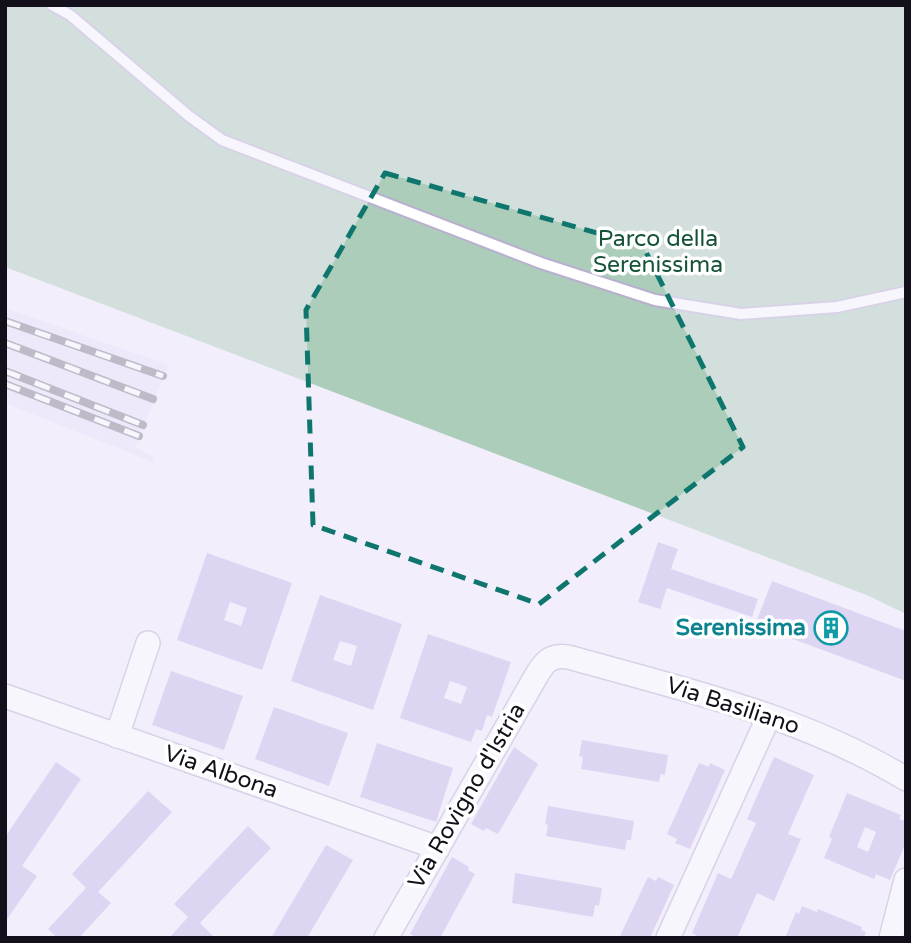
<svg xmlns="http://www.w3.org/2000/svg" width="911" height="943" viewBox="0 0 911 943" font-family="'Varela Round',sans-serif">
<style>
.built{fill:#e7e1f9}
.green{fill:#accdb9}
.building{fill:#c6b7e8;fill-rule:evenodd}
.lines{fill:none;stroke-linecap:round;stroke-linejoin:round}
.service-casing{stroke:#b9afcf;stroke-width:14}
.minor-casing{stroke:#b9afcf;stroke-width:26}
.service{stroke:#fff;stroke-width:10}
.minor{stroke:#fff;stroke-width:23}
.rail-casing{stroke:#7f7b88;stroke-width:8}
.rail{stroke:#fff;stroke-width:5;stroke-dasharray:16;stroke-linecap:butt}
.marked{fill:none;stroke:#0f766e;stroke-width:5;stroke-dasharray:14 9;stroke-linejoin:round}
.labels{text-anchor:middle;dominant-baseline:central;stroke-width:7;stroke-linejoin:round;paint-order:stroke}
.park-label{font-size:23px;fill:#155437;stroke:#fff}
.culture-label{font-size:23px;font-weight:bold;fill:#0d838f;stroke:#fff;text-anchor:end}
.street-label{font-size:23px;fill:#13101b;stroke:#fff}
</style>
<rect width="100%" height="100%" fill="#f2eefc"/>
<polygon class="built" points="5,308 169,365 135,447 153,457 153,462 5,403"/>
<polygon class="green" points="5,5 906,5 906,614 869,596 5,267"/>
<g class="building">
<polygon points="658,542 678,549 671,569 758,599 752,617 667,588 660,609 638,602"/>
<path d="M207 553 292 583 262 670 177 640ZM230 602 247 608 241 626 224 620Z"/>
<polygon points="772,581 906,631 906,681 755,625"/>
<path d="M320 595 402 624 373 710 291 681ZM340 641 357 646 351 666 333 660Z"/>
<path d="M428 634 511 662 492 717 487 715 482 731 476 729 471 742 400 718ZM450 681 467 687 461 704 444 698Z"/>
<polygon points="171,671 243,696 224,750 152,725"/>
<polygon points="274,707 348,733 329,786 255,759"/>
<polygon points="582,740 668,755 665,775 661,774 659,782 581,769 583,757 579,756"/>
<polygon points="377,743 453,768 436,822 360,797"/>
<polygon points="514,747 538,764 498,834 486,828 484,831 471,824"/>
<polygon points="774,757 814,775 788,834 801,839 774,901 757,893 737,938 701,938 692,933 718,873 731,879 756,823 747,819"/>
<polygon points="56,762 81,779 22,866 37,876 5,922 5,869 7,866 5,865 5,837"/>
<polygon points="699,763 709,767 710,763 725,770 690,849 675,843 677,839 667,834"/>
<polygon points="148,791 172,812 98,892 111,903 79,938 57,938 48,929 86,888 72,874"/>
<path d="M847 793 901 815 899 819 906 821V842L890 880 876 874 874 879 824 858 832 839 829 837ZM865 827 876 832 868 852 857 847Z"/>
<polygon points="548,806 634,821 631,840 627,840 625,850 546,836 548,825 545,824"/>
<polygon points="248,826 271,848 200,923 213,936 169,938 188,917 174,904"/>
<polygon points="326,845 353,860 307,938 271,938"/>
<polygon points="452,857 469,867 468,870 475,874 440,938 417,938 410,934"/>
<polygon points="515,873 602,888 599,906 595,905 593,917 512,903"/>
<polygon points="648,877 656,881 658,877 674,885 650,938 619,938"/>
<polygon points="802,906 817,912 818,909 862,927 861,930 866,932 864,938 785,938 796,912 799,914"/>
</g>
<g class="lines">
<defs>
<polyline id="service" points="52,5 70,15 189,116 222,140 541,263 655,300 741,314 837,307 906,292"/>
<g id="minor">
<polyline points="5,696 438,848"/>
<polyline points="117,736 148,643"/>
<path d="M386 938 535 678C543 664 549 654 568 657 683 689 802 716 906 779"/>
<polyline points="668,938 769,716"/>
<polyline points="891,938 906,880"/>
</g>
</defs>
<use href="#service" class="service-casing"/>
<use href="#minor" class="minor-casing"/>
<use href="#service" class="service"/>
<use href="#minor" class="minor"/>
<defs>
<g id="rail">
<polyline points="5,321 163,376"/>
<polyline points="5,343 153,399"/>
<polyline points="5,371 143,425"/>
<polyline points="5,384 139,436"/>
</g>
</defs>
<use href="#rail" class="rail-casing"/>
<use href="#rail" class="rail"/>
</g>
<path d="M0 0H911V943H0ZM385 173 643 246 743 447 539 604 313 525 306 310Z" fill="#f2eefc" fill-opacity=".55" fill-rule="evenodd"/>
<path class="marked" d="M385 173 643 246 743 447 539 604 313 525 306 310Z"/>
<defs>
<symbol id="building-ring" viewBox="-11 -11 22 22"><circle r="9.5" fill="#fff" stroke="#0f9aa8" stroke-width="1.5"/><path d="M-4-6H4V6H1V3H-1V6H-4ZM-2.5-4.3h1.7v1.8h-1.7ZM.8-4.3h1.7v1.8H.8ZM-2.5-1h1.7V.8h-1.7ZM.8-1h1.7V.8H.8Z" fill="#0f9aa8"/></symbol>
</defs>
<g fill-rule="evenodd">
<use href="#building-ring" x="812" y="609" width="38" height="38"/>
</g>
<g class="labels">
<g class="park-label">
<text x="658" y="239">Parco della<tspan x="658" dy="26">Serenissima</tspan></text>
</g>
<g class="culture-label">
<text x="806" y="628">Serenissima</text>
</g>
<g class="street-label">
<text transform="translate(733 706) rotate(18)">Via Basiliano</text>
<text transform="translate(221 772) rotate(19)">Via Albona</text>
<text transform="translate(467 796) rotate(-60)">Via Rovigno d'Istria</text>
</g>
</g>
<rect width="911" height="943" fill="none" stroke="#13101b" stroke-width="14"/>
</svg>
